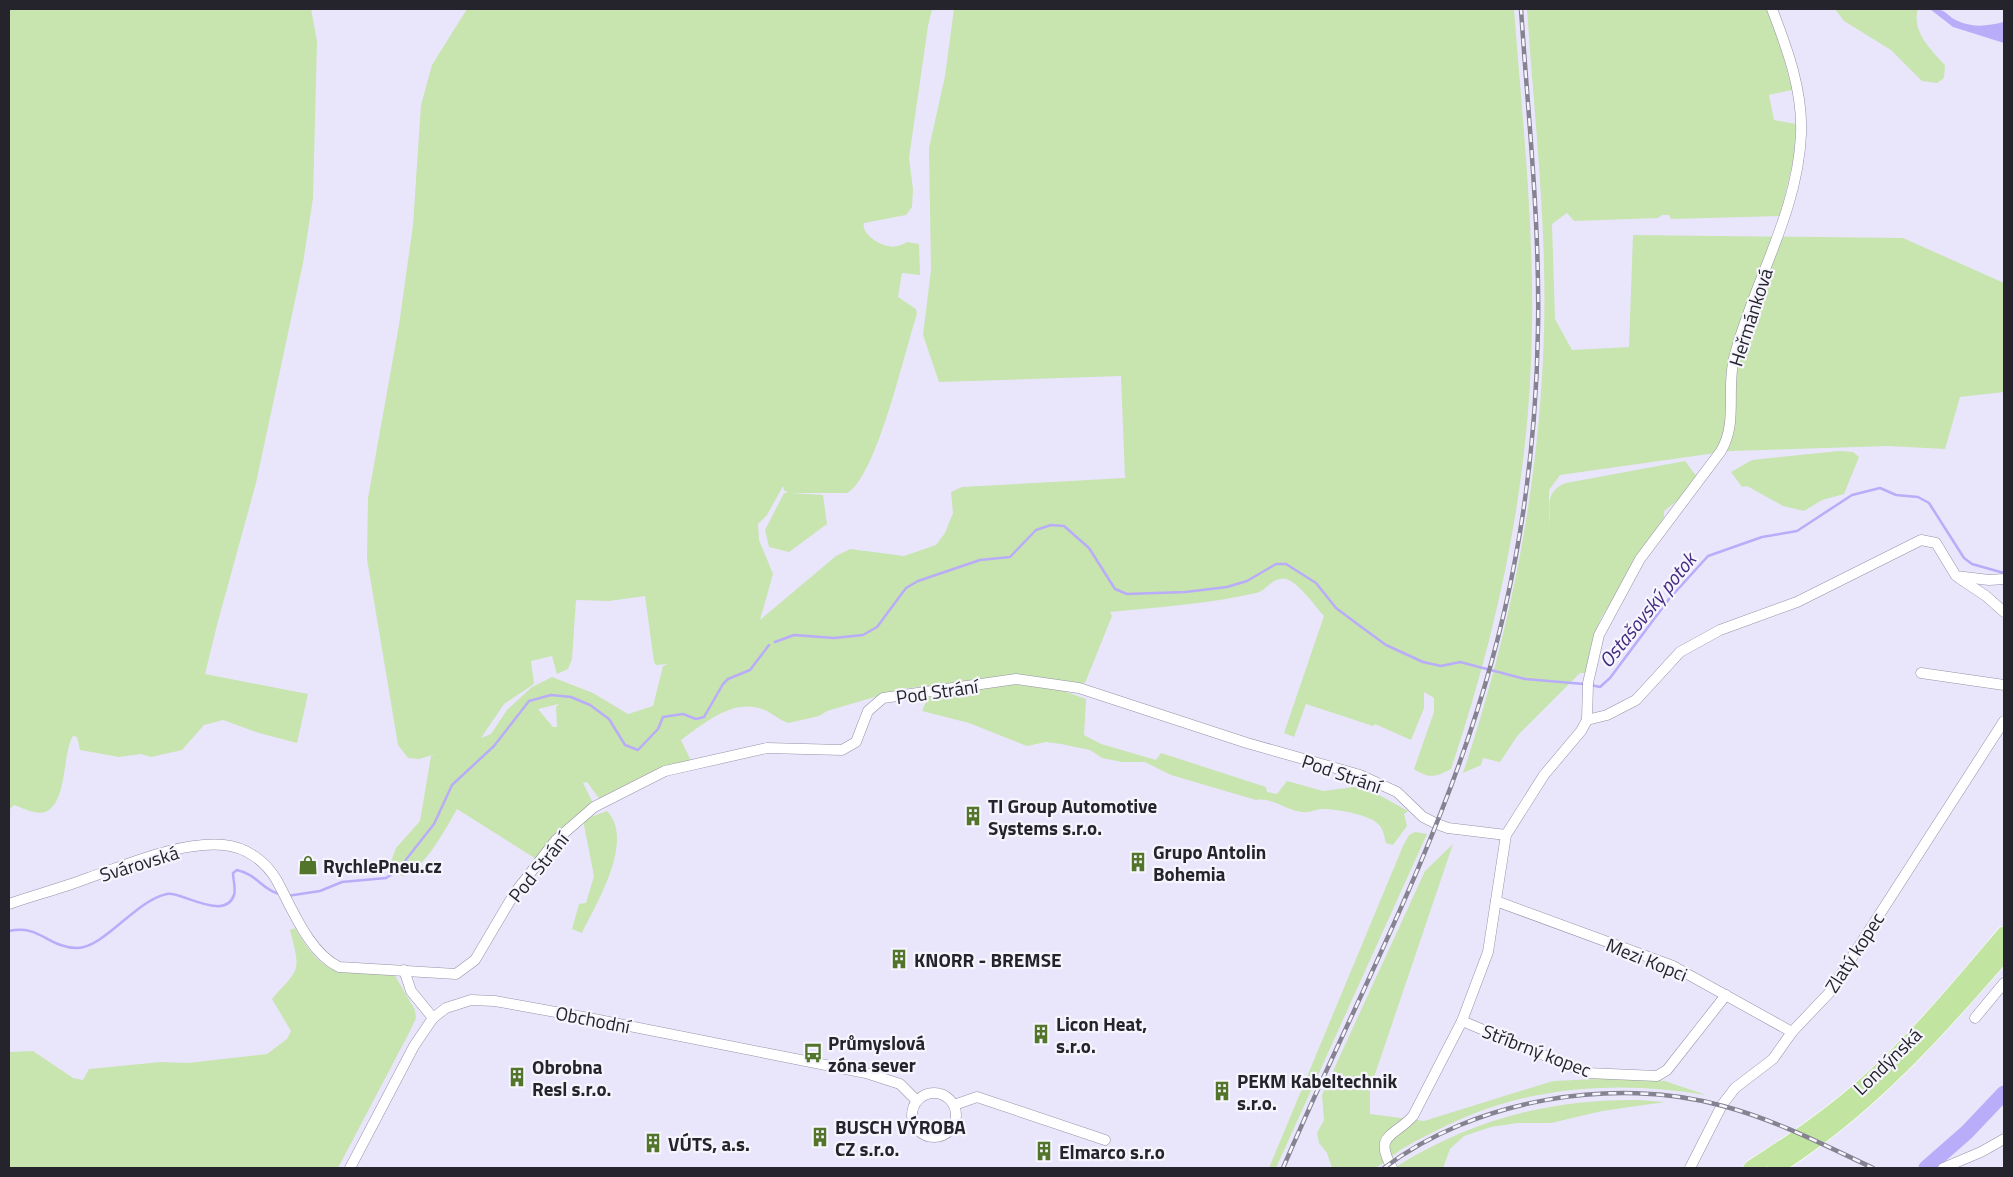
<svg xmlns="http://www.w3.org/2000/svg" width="2013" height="1177" viewBox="0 0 2013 1177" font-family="'Titillium Web',sans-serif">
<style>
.green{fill:#c8e4af;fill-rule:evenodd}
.water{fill:#b9acf8}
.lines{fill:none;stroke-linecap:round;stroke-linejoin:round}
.stream{stroke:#b9acf8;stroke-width:2.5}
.river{stroke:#b9acf8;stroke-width:15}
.minor-casing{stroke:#9592a7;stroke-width:11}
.highway-casing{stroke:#fff;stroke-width:16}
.minor{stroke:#fff;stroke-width:10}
.highway{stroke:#c2e4a1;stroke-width:15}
.rail-casing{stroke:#858392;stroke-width:4.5}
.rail{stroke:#f6f5fe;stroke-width:2.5;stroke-dasharray:8;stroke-linecap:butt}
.labels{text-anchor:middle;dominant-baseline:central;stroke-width:4.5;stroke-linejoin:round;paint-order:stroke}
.street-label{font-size:19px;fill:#25242c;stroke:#f6f5fe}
.poi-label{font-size:19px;font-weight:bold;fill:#25242c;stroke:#f6f5fe;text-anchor:start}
.water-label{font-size:20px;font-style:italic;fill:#432a80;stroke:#f6f5fe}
</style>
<rect width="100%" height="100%" fill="#e9e6fc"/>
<g class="green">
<path d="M9 9H311L317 41 313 198 303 263 256 483 217 625 205 674 308 694 297 743 259 733 223 720 204 725 182 750 151 757 141 754 119 757 80 750 77 737 73 736C62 753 68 803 45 812 35 815 23 808 14 805L9 810Z"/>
<path d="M467 9H932L928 26 909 158 913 189 912 207 906 215 864 223C861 233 878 244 888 246 895 248 902 245 907 242L919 244 920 275 902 273 898 297 916 309 917 314C905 349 877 477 847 493H790L823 495 827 524 789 552 769 547 765 530 784 493H788L784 490 783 486 767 515 758 524 759 540 773 574 760 620 836 556 850 549 904 556 936 545 945 533 953 513 951 492 962 487 1125 478 1121 376 939 382 923 335 931 270 929 148 945 76 954 9H1514C1522 115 1534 223 1532 329 1530 480 1499 626 1451 769 1436 777 1429 779 1414 769L1434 712V698L1424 692V708L1411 740 1375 724 1373 726 1306 704 1294 737 1284 733 1324 616C1316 607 1297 581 1286 579 1271 577 1267 591 1256 593 1208 604 1159 607 1110 612L1112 616 1085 683 962 682 902 689 827 711 819 716 788 723C780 720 774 715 767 711 735 696 706 722 681 740L691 761 601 801 587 782 583 783 594 805 573 818 536 859 457 809C446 828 423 872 402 876L389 867 396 848 420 821 431 756 440 753 419 759 408 758 398 745 367 559 368 498 399 325 413 225 421 105 432 65ZM645 596 654 662 656 665 668 664 663 666 653 706 628 714 593 693 552 677 532 687 507 710 491 734 481 738 504 704 534 684 531 661 552 656 557 674 568 669 572 659 576 600 609 601ZM559 704 556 707 557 727H553L538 709Z"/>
<path d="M1527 9H1768L1779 39 1792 90 1769 95 1774 120 1796 124 1794 157 1780 216 1671 219 1669 215H1662L1658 218 1574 221 1567 213 1552 224 1555 319 1572 350 1629 347 1633 235 1903 238 2004 283V392L1960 397 1945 449 1888 446 1730 451 1560 475 1549 490V526C1551 507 1544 491 1566 483L1685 461 1697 477 1678 500 1664 511V517L1601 618 1592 641 1585 673H1580L1518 735 1500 762 1483 758 1481 765 1463 773C1511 629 1540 483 1544 331 1547 224 1534 115 1527 9Z"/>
<path d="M1835 9H1918C1911 31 1931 50 1945 65L1944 78 1937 83 1922 81 1891 50 1844 21Z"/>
<polygon points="1839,451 1853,452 1859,457 1844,494 1822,500 1804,511 1783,506 1747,486 1742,487 1731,472 1752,460"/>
<path d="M1013 684 1061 690 1086 699 1084 735 1101 744 1156 760 1161 753 1266 787 1267 792 1277 794 1287 781 1323 791 1363 786 1408 811 1404 814 1407 826 1393 845 1386 843C1384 836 1384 829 1377 823 1370 815 1333 808 1322 809 1316 809 1310 813 1303 812 1287 811 1272 797 1256 800L1171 775 1145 762H1122L1102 758 1090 750 1061 744 1046 742 1027 746 969 723 922 711 929 695Z"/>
<path d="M607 811C635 840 597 903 582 933L572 929 579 904 586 903 594 876 583 820Z"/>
<polygon points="1415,832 1427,834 1276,1168 1269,1168 1403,846 1409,835"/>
<path d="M1453 844 1370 1089V1114L1424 1121 1553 1081 1619 1078 1665 1081 1706 1095C1624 1081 1540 1085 1463 1118 1443 1127 1422 1137 1402 1149 1393 1154 1383 1165 1374 1168 1366 1171 1342 1168 1332 1168L1327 1153 1319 1143 1317 1133 1324 1120 1322 1095 1425 871Z"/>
<path d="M295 928C327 983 340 969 394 974L415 1010 416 1018 410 1031 338 1168H9V1052L33 1051 73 1078 83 1080 89 1069 161 1062 188 1063 267 1054 287 1039 291 1031 272 999C300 967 301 974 290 930Z"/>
<path d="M1639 1100 1665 1102 1602 1111 1551 1123H1518L1491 1127 1464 1136 1450 1149 1443 1168H1394C1471 1120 1548 1099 1639 1100Z"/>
</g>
<path class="water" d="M1930 9C1949 9 1944 15 1958 21 1974 28 1987 26 2004 22V43L1953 27Z"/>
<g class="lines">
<g class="stream">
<polyline points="775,642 794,635 834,638 863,635 877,627 906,588 918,581 980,560 1010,557 1036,530 1051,525 1064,526 1089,548 1115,589 1127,594 1185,592 1227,587 1247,581 1276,564 1286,564 1316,583 1336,608 1360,626 1386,645 1423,662 1441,666 1460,662 1525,679 1584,684"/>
<polyline points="1591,685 1600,687 1610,678 1669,599 1708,556 1762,537 1797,531 1852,495 1880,488 1896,495 1918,497 1929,503 1964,558 1972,564 2004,573"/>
<polyline points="287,896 320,891 342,882 386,878 397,871 434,824 452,785 494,746 529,701 551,695 571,697 590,705 609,719 625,745 638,750 658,729 663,717 683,714 696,719 704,717 723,684 728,679 750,670 769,645"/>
<path d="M9 931C39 924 49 948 77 948 104 948 136 900 167 894 181 891 225 922 234 895 236 889 233 879 233 873L237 870C258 875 260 888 279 894"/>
</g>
<polyline class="river" points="1926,1168 1967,1132 2004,1093"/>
<defs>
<g id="minor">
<polyline points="1959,578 1986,596 2004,612"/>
<polyline points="1921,673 2004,685"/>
<polyline points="1587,720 1607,715 1636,700 1680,652 1720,630 1797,602 1921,540 1936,543 1956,576 1989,580 2004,579"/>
<polyline points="1496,901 1673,966 1792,1032"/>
<path d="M9 904C35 895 62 888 88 878 129 864 181 841 224 845 246 847 265 861 276 879 292 908 309 953 339 967L456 974 475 960 514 894 556 840 594 807 665 771 767 748 842 750 856 742 868 711 883 698 1016 679 1079 688 1247 743 1360 775 1397 792 1423 817 1437 824 1448 828 1506 835"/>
<polyline points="404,970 411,991 433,1018"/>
<polyline points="1975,1018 2004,983"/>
<polyline points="1462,1021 1587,1073 1657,1076 1667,1070 1726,995"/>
<circle cx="934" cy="1115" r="22"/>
<polyline points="954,1105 977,1097 1105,1140"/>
<polyline points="350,1168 414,1046 433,1018 446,1008 471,1000 495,1001 594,1019 866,1073 900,1084 917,1101"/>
<path d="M1392 1168C1373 1134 1394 1137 1413 1116L1462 1021 1488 952 1506 835 1544 775 1581 731 1587 720 1588 683 1599 635 1640 559 1721 451C1738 422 1726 390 1734 358 1753 283 1798 213 1801 134 1803 91 1787 48 1772 9"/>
<polyline points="1690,1168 1722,1105 1735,1088 1773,1059 1792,1032 1829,993 2004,721"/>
<polyline points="1943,1168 1981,1152 2004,1139"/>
</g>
<g id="highway">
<path d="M1751 1168C1789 1144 1827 1118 1861 1088 1914 1042 1959 987 2004 934"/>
<path d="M1775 1168C1865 1112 1935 1034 2004 954"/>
</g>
</defs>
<use href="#minor" class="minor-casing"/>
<use href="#highway" class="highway-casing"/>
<use href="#minor" class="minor"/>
<use href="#highway" class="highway"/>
<defs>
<g id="rail">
<path d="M1283 1168C1348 1016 1427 870 1477 711 1516 589 1536 458 1538 329 1540 223 1528 115 1521 9"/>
<path d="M1384 1168C1475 1099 1614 1076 1723 1106 1776 1120 1824 1145 1873 1168"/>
</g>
</defs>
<use href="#rail" class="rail-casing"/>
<use href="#rail" class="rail"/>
</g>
<defs>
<symbol id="building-bare" viewBox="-9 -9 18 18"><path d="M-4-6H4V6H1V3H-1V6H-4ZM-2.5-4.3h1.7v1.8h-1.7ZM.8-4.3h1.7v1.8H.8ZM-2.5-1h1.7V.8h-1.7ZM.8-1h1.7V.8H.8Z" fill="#52742b" stroke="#f6f5fe" stroke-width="2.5" paint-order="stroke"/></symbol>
<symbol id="shop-bare" viewBox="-9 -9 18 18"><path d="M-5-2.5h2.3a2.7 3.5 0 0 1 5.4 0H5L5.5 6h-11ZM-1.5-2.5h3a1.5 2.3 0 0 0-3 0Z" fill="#52742b" stroke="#f6f5fe" stroke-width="2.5" paint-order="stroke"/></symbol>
<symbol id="bus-bare" viewBox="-9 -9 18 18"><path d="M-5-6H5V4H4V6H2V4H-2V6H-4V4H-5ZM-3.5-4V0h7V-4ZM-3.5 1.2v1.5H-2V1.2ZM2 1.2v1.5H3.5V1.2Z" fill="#52742b" stroke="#f6f5fe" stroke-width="2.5" paint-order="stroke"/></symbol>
</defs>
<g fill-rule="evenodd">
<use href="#building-bare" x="959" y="802" width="28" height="28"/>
<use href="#building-bare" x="1124" y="848" width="28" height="28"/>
<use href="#shop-bare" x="294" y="851" width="28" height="28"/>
<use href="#building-bare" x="885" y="945" width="28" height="28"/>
<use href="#building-bare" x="1027" y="1020" width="28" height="28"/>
<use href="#bus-bare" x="799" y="1039" width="28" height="28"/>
<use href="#building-bare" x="503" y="1063" width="28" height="28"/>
<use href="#building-bare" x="1208" y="1077" width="28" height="28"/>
<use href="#building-bare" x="806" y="1123" width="28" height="28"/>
<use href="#building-bare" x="639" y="1129" width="28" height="28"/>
<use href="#building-bare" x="1030" y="1137" width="28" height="28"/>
</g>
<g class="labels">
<g class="street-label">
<text transform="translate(1750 317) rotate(-72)">Heřmánková</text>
<text transform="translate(937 691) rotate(-8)">Pod Strání</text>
<text transform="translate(1342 773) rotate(19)">Pod Strání</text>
<text transform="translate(139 863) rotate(-17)">Svárovská</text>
<text transform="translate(538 867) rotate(-51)">Pod Strání</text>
<text transform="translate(1854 952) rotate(-57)">Zlatý kopec</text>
<text transform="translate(1647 959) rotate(22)">Mezi Kopci</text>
<text transform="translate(593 1019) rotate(11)">Obchodní</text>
<text transform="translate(1537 1050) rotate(21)">Stříbrný kopec</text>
<text transform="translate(1887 1061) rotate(-44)">Londýnská</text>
</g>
<g class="poi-label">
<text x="988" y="805">TI Group Automotive<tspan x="988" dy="22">Systems s.r.o.</tspan></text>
<text x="1153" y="851">Grupo Antolin<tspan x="1153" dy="22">Bohemia</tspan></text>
<text x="323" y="865">RychlePneu.cz</text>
<text x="914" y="959">KNORR - BREMSE</text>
<text x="1056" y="1023">Licon Heat,<tspan x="1056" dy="22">s.r.o.</tspan></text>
<text x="828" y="1042">Průmyslová<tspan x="828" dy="22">zóna sever</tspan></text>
<text x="532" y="1066">Obrobna<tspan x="532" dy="22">Resl s.r.o.</tspan></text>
<text x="1237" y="1080">PEKM Kabeltechnik<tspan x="1237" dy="22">s.r.o.</tspan></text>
<text x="835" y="1126">BUSCH VÝROBA<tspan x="835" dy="22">CZ s.r.o.</tspan></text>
<text x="668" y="1143">VÚTS, a.s.</text>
<text x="1059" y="1151">Elmarco s.r.o</text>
</g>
<g class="water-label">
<text transform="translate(1647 610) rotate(-51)">Ostašovský potok</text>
</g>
</g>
<rect width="2013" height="1177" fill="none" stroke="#25242c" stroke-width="20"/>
</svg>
